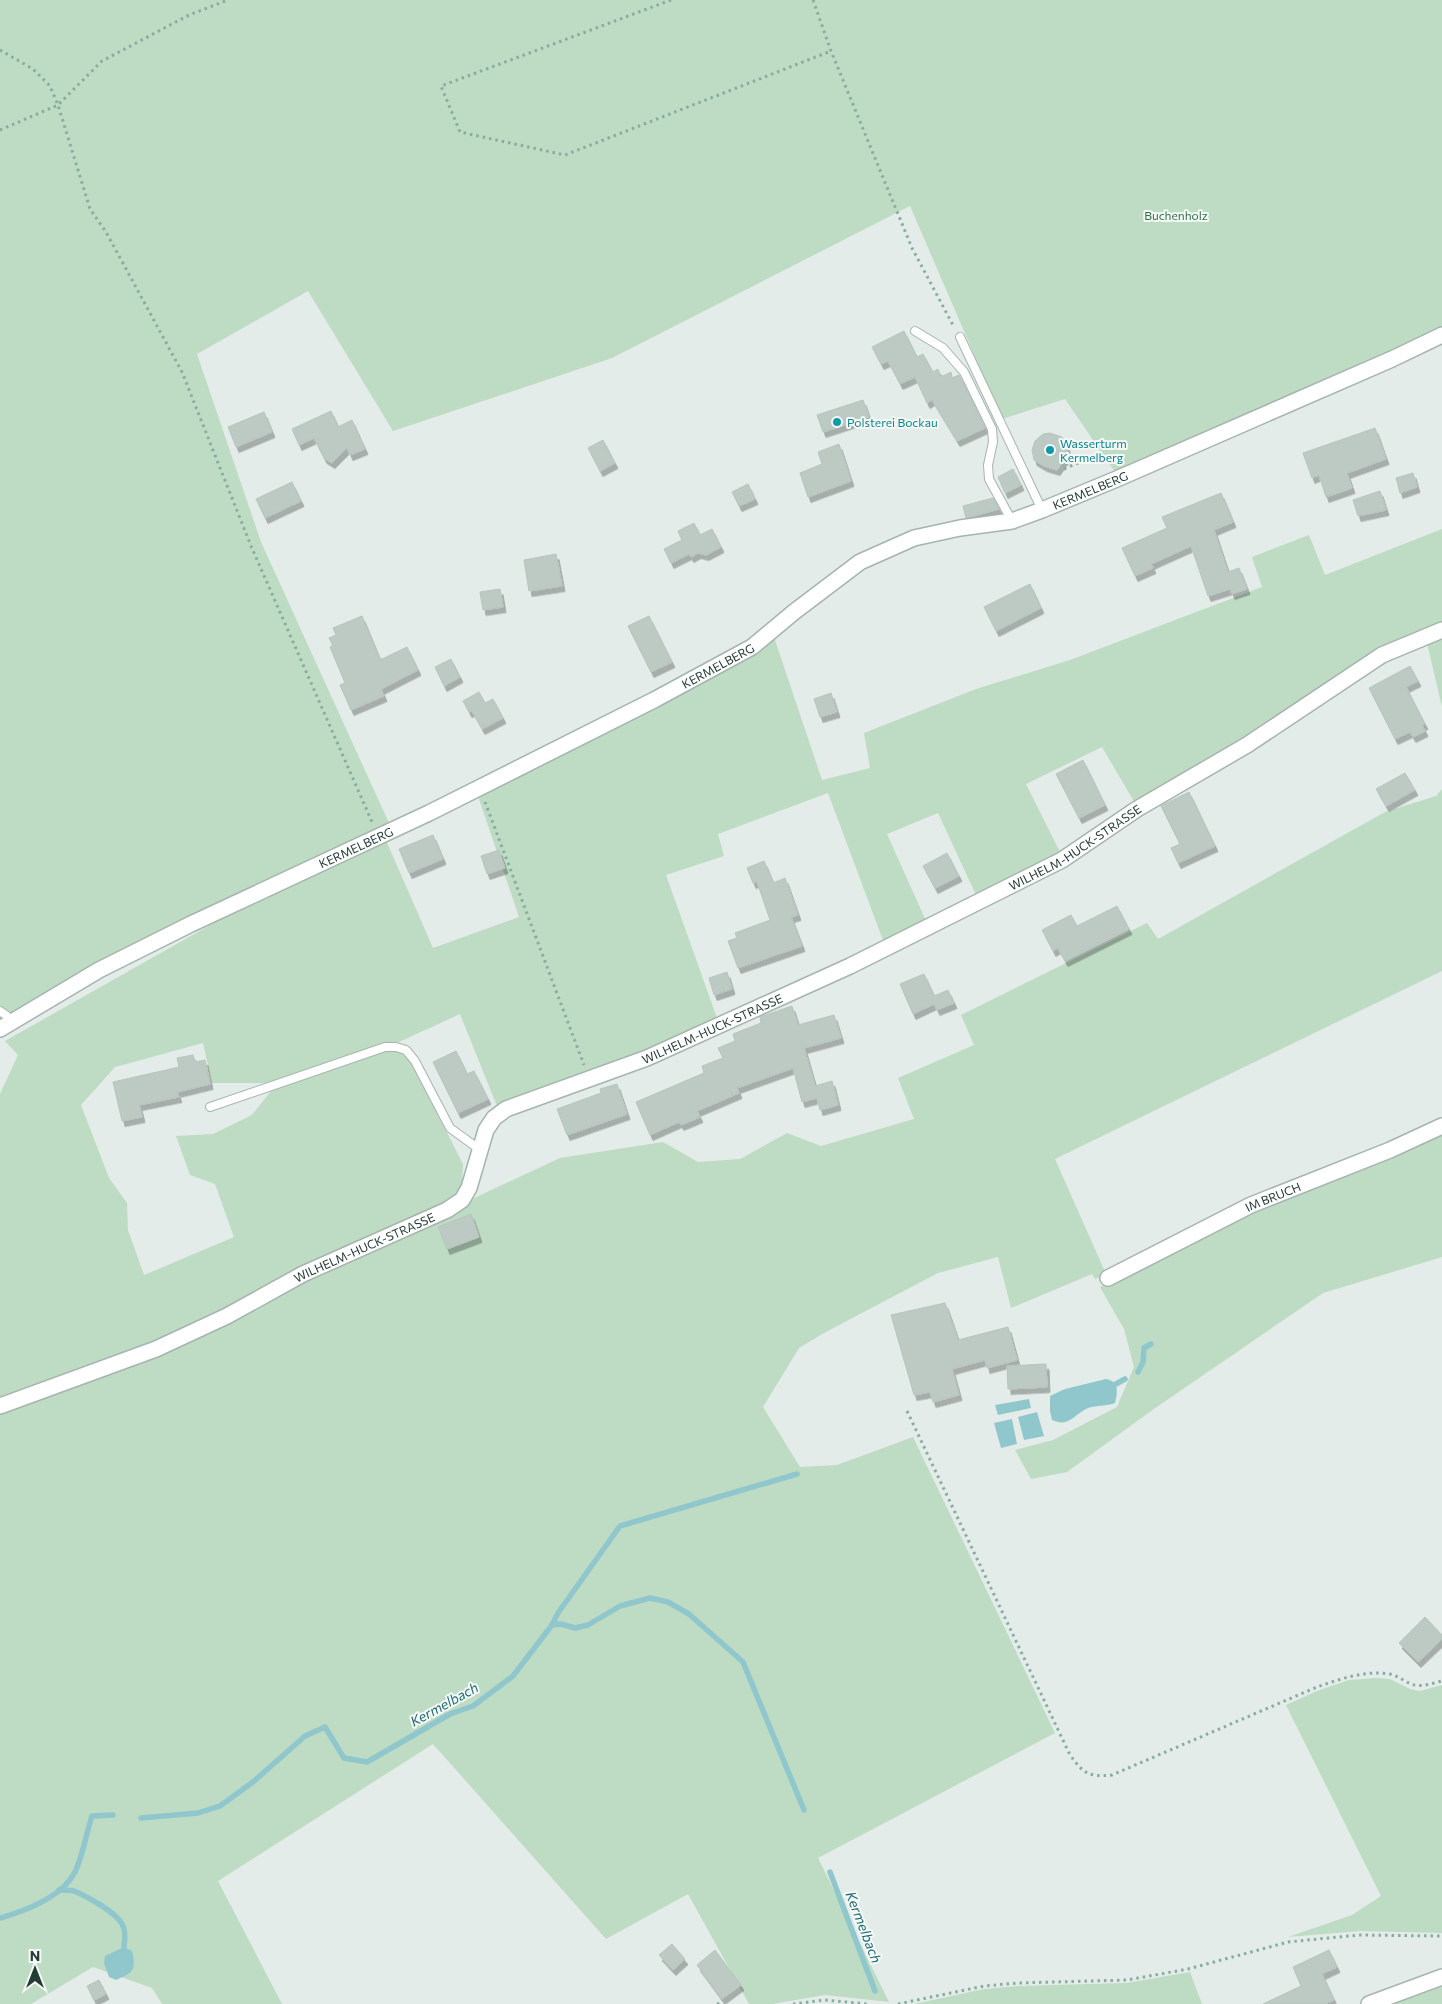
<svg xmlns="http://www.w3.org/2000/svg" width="1442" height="2004" viewBox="0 0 1442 2004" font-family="Commissioner,sans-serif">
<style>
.green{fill:#bedbc4}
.water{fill:#90c7cd}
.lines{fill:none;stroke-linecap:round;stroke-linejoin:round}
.stream{stroke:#90c7cd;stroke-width:5.5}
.building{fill:#bccac3;stroke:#b6c5be;filter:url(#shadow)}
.service-casing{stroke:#a6b4ae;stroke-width:10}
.minor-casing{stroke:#a6b4ae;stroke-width:18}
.path{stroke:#86ad9f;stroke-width:3;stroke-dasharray:2.5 4;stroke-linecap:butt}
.service{stroke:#fff;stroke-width:8}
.minor{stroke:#fff;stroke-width:15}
.culture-dot{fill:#0f9aa8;stroke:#f4f9f6;stroke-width:2}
.labels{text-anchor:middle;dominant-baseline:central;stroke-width:4;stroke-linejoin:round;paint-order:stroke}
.park-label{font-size:12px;fill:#317046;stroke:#f4f9f6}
.culture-label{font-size:12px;fill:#0d838f;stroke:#f4f9f6;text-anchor:start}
.street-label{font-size:12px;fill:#243c34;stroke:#f4f9f6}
.water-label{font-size:14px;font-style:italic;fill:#236b74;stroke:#f4f9f6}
</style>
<defs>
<filter id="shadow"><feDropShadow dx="3" dy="5.5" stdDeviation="0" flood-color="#0004"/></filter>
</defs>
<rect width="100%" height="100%" fill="#e3ece8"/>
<g class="green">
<polygon points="0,0 1442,0 1442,327 1119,478 1065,399 1002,419 910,206 612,358 393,431 308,291 197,354 261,542 389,823 194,917 0,1020"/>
<path d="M1442 529V623L1245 741 1135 803 1102 747 1026 784 1061 854 977 897 938 813 887 834 926 921 884 943 828 793 718 834 724 856 666 875 718 1021 645 1053 497 1106 460 1014 399 1042 385 1044 269 1083H212L203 1043 115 1067 81 1105 109 1178 127 1203 128 1230 144 1275 234 1237 215 1184 190 1175 176 1136 213 1134 252 1115 272 1090 385 1052C397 1051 403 1052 411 1062L463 1164 462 1186 455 1196 443 1206 154 1345 0 1401V1094L18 1055 5 1041 251 902 385 838 433 948 519 917 477 793 554 758 757 653 774 637 822 780 870 768 864 733 976 689 1070 660 1262 587 1252 557 1309 535 1325 575Z"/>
<polygon points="1442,637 1442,707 1427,643"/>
<polygon points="1442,789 1442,971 1055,1159 1106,1274 1095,1279 1092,1274 1011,1308 998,1257 938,1273 822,1334 799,1348 763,1407 800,1467 837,1465 913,1437 1055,1733 818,1858 889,2002 825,1995 772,2004 749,2004 688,1894 606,1939 433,1744 218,1881 282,2004 162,2004 152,1988 93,1967 31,2004 0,2004 0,1411 305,1277 560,1158 663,1142 698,1162 740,1159 787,1133 821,1146 914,1119 898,1078 974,1045 961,1015 1147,923 1158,939 1385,812 1436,796"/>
<polygon points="1442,1130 1442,1257 1323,1293 1151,1411 1067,1472 1031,1479 1015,1450 1053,1440 1117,1407 1134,1367 1124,1329 1100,1287 1251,1210"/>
<polygon points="1376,1678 1390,1679 1410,1689 1420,1691 1442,1685 1442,1933 1360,1931 1288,1937 1352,1915 1381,1896 1286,1705 1317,1691 1349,1680"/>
<polygon points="1190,1972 1202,2004 914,2004 984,1989 1019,1986 1127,1983"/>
<polygon points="1442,1977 1442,2004 1376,2004"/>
</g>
<g class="water">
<path d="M1106 1379C1119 1381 1118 1392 1115 1403 1108 1406 1100 1405 1092 1407 1076 1410 1071 1429 1052 1420L1050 1411V1396L1065 1389Z"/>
<polygon points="1029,1399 1031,1408 998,1415 995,1405"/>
<polygon points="1037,1412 1044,1436 1024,1440 1018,1417"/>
<polygon points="1012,1419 1017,1444 1001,1448 994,1423"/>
<path d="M124 1947 132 1951C137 1971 132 1973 116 1980L109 1977 104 1963 105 1956Z"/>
</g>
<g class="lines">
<g class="stream">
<polyline points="1138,1372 1143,1362 1144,1348 1151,1344"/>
<polyline points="1116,1384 1125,1379"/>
<polyline points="552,1625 558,1613 620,1526 797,1474"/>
<polyline points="141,1818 198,1813 220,1806 253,1782 305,1736 325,1727 344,1758 367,1762 450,1714 473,1706 513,1676 552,1625 561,1624 575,1628 588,1625 620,1606 650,1598 668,1602 689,1614 743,1662 804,1810"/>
<polyline points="830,1872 875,1991"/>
<path d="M59 1890C64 1890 69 1890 74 1891 86 1896 116 1912 122 1924 126 1930 125 1940 124 1947"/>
<path d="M0 1918C25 1911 62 1897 75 1872 83 1855 86 1834 92 1816L113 1815"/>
</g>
</g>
<g class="building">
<polygon points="904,331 917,357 923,354 933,372 938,369 941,377 951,372 952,378 959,375 985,428 957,441 932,400 927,403 915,377 900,384 888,361 881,364 872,347"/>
<polygon points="863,400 869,417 823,432 817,415"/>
<polygon points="331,411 338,427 352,420 365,449 350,455 347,448 332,463 324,458 314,438 299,445 292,429"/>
<polygon points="264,412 272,432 236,447 228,427"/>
<polygon points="1375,428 1386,459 1347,473 1352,488 1326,497 1319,475 1312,478 1303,453"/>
<polygon points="1050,433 1062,437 1067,446 1067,456 1057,470 1044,466 1034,460 1032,450 1035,441 1043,434"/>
<polygon points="603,440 615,463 600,471 588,448"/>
<polygon points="839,444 851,481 808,497 800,473 822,464 818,452"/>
<polygon points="1013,469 1021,485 1005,493 998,477"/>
<polygon points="1413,473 1417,487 1400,493 1396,478"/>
<polygon points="292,482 301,501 265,518 256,499"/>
<polygon points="748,484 755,499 739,506 732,492"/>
<polygon points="1380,491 1386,510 1358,516 1353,500"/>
<polygon points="1221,493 1233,522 1214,530 1228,572 1239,568 1247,589 1232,594 1230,589 1208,596 1191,546 1151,564 1153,568 1135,576 1122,548 1167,528 1162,517"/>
<polygon points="993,498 999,509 966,518 963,506"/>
<polygon points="694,523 700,535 712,529 721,547 706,555 698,553 691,557 689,554 671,563 664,549 682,540 678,531"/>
<polygon points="556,554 562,586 529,591 524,560"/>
<polygon points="1030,584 1041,608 996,631 984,607"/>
<polygon points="500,589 503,607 483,610 480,592"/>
<polygon points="362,616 380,660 407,647 418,670 381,689 384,696 351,710 340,685 345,683 330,647 333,646 329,638 336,635 333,628"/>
<polygon points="649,616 672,662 651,672 628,626"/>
<polygon points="451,659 460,677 444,686 435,667"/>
<polygon points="1410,666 1418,681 1406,687 1425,724 1422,725 1425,731 1413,737 1410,732 1395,739 1369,688"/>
<polygon points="479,692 485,703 493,699 503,718 482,729 472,711 469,712 463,701"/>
<polygon points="831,693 837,712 820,717 814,699"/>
<polygon points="1083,760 1105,805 1079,818 1056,774"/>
<polygon points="1405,773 1415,790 1386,806 1376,789"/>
<polygon points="1189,792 1215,846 1178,863 1171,848 1180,844 1161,806"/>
<polygon points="433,835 443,859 409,873 399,849"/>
<polygon points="499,850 505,868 487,874 481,856"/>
<polygon points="947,853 959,876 935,888 923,866"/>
<polygon points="764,861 773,883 785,878 798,915 791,917 802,946 738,968 728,941 737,938 735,933 770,920 757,882 753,883 747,868"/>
<polygon points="1117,906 1129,929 1065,961 1058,948 1053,951 1042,930 1071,915 1077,926"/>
<polygon points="727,972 732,989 714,995 709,978"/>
<polygon points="924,974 934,996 948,990 954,1003 937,1010 934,1004 913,1014 900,984"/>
<polygon points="792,1006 798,1025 834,1015 841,1038 804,1048 815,1086 832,1081 838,1105 820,1110 817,1098 802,1102 793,1068 737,1088 739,1093 697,1111 700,1117 681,1125 679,1122 650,1135 636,1102 704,1073 702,1066 723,1058 718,1048 735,1041 733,1034 761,1023 760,1017"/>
<polygon points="456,1051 467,1074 474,1071 488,1099 458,1113 433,1062"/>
<polygon points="193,1055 195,1062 205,1060 210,1084 177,1092 179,1097 139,1105 142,1117 122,1121 113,1082 179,1067 177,1058"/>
<polygon points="617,1084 627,1114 567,1135 557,1109 601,1093 600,1089"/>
<polygon points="471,1214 479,1237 447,1249 438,1227"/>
<polygon points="945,1303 958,1340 1008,1327 1017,1360 987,1368 985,1360 952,1369 959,1395 933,1402 930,1392 914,1395 891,1315"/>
<polygon points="1046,1364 1047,1387 1008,1389 1007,1366"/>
<polygon points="1425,1617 1442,1635 1442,1639 1418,1662 1399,1643"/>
<polygon points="672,1944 685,1959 673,1970 659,1955"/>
<polygon points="715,1950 741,1985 722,1999 697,1965"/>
<polygon points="1329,1950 1337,1967 1322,1974 1334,2000 1325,2004 1263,2004 1301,1986 1293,1967"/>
<polygon points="99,1980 106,1994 94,2000 87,1986"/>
</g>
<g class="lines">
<defs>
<g id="service">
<polyline points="915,331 943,348 964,372 992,429 993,442 988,465 989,479 1012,521"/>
<polyline points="960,337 1042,510"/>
<polyline points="0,1011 7,1016 11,1022"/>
<polyline points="210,1107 385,1047 396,1047 406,1050 415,1061 450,1128 479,1149"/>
</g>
<g id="minor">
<path id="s1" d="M0 1029 99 970 191 924 429 813 654 700 752 647 794 612 860 562 914 538 960 528 1012 521 1042 510 1119 478 1392 359 1442 335"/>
<path id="s2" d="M1108 1278 1251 1205 1390 1150 1442 1126"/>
<path id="s3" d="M0 1406 156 1349 227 1316 303 1274 447 1210 462 1200 469 1188 486 1130 494 1118 506 1109 647 1058 850 966 1062 860 1137 809 1247 745 1382 655 1442 630"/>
<polyline points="1369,2004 1442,1977"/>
</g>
</defs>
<use href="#service" class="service-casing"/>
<use href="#minor" class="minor-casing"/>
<g class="path">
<polyline points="671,0 441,86 460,132 565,155 831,51"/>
<polyline points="813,0 831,51 912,248 954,327"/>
<polyline points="0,50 33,69 50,86 58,105 90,209 106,232 182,372 251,546 372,822"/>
<polyline points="0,130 58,105 102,61 189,15 228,0"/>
<polyline points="1064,469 1078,463"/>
<polyline points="485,802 584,1065"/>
<path d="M907 1411 1070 1755C1084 1774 1088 1777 1112 1775L1317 1687C1340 1679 1365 1670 1390 1674 1398 1676 1404 1681 1411 1684 1421 1688 1433 1683 1442 1681"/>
<polyline points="717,2003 719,2004"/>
<polyline points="793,2004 825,2000 867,2004"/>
<polyline points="898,2004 984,1986 1018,1983 1127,1980 1188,1969 1288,1942 1359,1935 1442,1936"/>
</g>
<use href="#service" class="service"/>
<use href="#minor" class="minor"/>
</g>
<g class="culture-dot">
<circle cx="837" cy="422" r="5"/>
<circle cx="1050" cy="450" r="5"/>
</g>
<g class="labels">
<g class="park-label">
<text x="1176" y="215">Buchenholz</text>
</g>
<g class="culture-label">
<text x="847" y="422">Polsterei Bockau</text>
<text x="1060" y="443">Wasserturm<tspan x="1060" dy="14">Kermelberg</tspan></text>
</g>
<g class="street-label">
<text stroke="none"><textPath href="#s1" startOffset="1224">KERMELBERG</textPath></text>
<text stroke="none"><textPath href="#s1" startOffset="805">KERMELBERG</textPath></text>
<text stroke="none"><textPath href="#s1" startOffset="400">KERMELBERG</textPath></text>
<text stroke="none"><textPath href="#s3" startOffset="1238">WILHELM-HUCK-STRASSE</textPath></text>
<text stroke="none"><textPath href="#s3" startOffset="832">WILHELM-HUCK-STRASSE</textPath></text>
<text stroke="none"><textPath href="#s2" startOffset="184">IM BRUCH</textPath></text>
<text stroke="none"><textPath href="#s3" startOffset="398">WILHELM-HUCK-STRASSE</textPath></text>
</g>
<g class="water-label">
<text transform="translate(444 1704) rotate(-29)">Kermelbach</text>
<text transform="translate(864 1927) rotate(69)">Kermelbach</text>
</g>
</g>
<g transform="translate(35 1969)" stroke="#f4f9f6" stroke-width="4" paint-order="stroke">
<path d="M0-4L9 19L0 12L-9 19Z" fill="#243c34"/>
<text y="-8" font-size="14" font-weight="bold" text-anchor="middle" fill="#243c34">N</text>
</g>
</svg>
